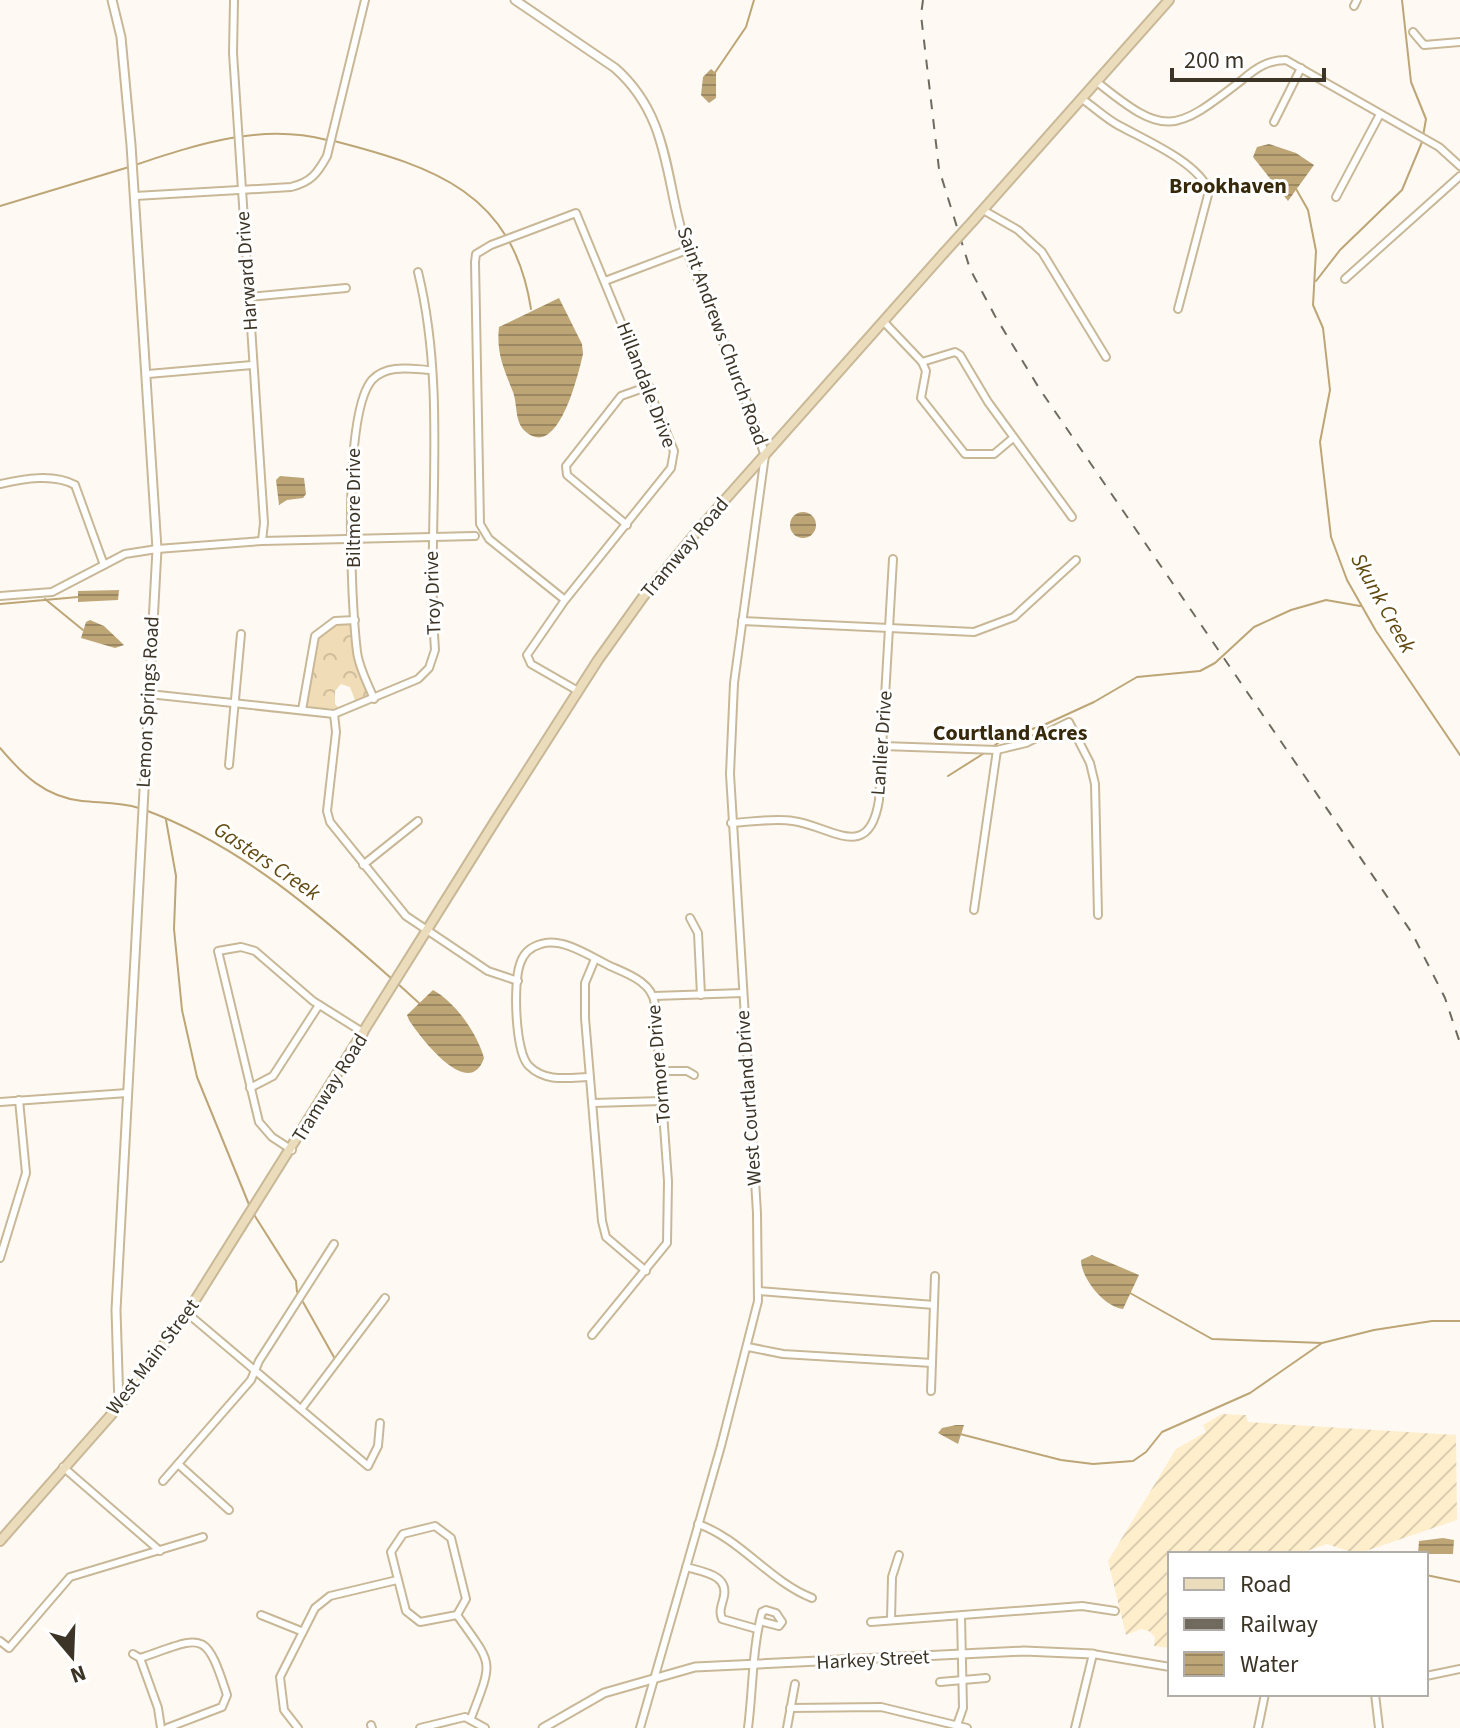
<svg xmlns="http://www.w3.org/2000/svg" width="1460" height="1728" viewBox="0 0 1460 1728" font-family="'Source Sans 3',sans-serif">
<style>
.industrial{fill:url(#industrial-furrows)}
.park{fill:url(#park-crowns)}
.water{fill:url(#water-rules)}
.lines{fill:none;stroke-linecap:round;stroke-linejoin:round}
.stream{stroke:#bda576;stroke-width:2}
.minor-casing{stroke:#c9b897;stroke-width:10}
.tertiary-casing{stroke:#c9b897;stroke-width:11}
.secondary-casing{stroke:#c9b897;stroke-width:12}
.minor{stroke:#fff;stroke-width:6}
.tertiary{stroke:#fff;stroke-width:7}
.secondary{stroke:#ebddbc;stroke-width:8}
.rail{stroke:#706a5e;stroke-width:2;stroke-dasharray:10 10;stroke-linecap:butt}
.secondary-bridge-casing{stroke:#c9b897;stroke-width:12;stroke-linecap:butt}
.secondary-bridge{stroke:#ebddbc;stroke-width:8}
.labels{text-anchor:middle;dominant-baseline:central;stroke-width:6;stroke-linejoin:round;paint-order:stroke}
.street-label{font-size:20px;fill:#3c3527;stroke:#fff}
.neighbourhood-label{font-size:22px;font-weight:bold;fill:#37290b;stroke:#fff}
.water-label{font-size:22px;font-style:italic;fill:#634a10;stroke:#fff}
</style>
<defs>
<pattern id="industrial-furrows" width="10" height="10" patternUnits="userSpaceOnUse" patternTransform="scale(2)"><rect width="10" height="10" fill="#fec"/><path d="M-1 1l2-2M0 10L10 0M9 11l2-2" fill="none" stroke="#dbcdaf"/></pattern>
<pattern id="park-crowns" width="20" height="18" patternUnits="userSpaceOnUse" patternTransform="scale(2)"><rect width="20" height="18" fill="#f0dcb6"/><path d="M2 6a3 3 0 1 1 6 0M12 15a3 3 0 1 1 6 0" fill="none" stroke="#cfbd9c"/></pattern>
<pattern id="water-rules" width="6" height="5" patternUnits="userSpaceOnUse" patternTransform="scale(2)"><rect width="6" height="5" fill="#bda576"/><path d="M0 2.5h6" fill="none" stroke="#9b8761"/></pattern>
</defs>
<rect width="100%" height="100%" fill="#fefaf3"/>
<polygon class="industrial" points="1222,1414 1246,1415 1248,1422 1456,1435 1457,1520 1357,1554 1327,1544 1298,1554 1170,1554 1170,1648 1154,1646 1155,1637 1149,1631 1141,1629 1126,1635 1108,1561 1176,1449 1206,1432 1203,1425"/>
<polygon class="park" points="353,622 355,653 371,698 356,703 350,687 341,684 335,691 335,704 340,709 305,708 318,638 336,623"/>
<g class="water">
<polygon points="711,69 716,73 716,98 709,103 701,95 703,77"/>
<polygon points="1269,144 1296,153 1314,165 1288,201 1253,157 1257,147"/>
<path d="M559 298 582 344 583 354C579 371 559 460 526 432 514 422 518 406 513 392 504 369 496 353 499 327Z"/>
<polygon points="280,476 304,478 306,494 303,498 287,500 279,505 276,480"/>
<circle cx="803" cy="525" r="13"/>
<polygon points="119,590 118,600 78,602 78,591"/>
<polygon points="90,620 104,626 124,645 115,648 81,638 86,622"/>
<path d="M433 990C456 1003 477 1033 484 1058 469 1102 420 1037 409 1020L407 1015Z"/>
<path d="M1092 1255 1139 1275 1123 1309C1104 1307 1081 1278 1081 1260Z"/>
<polygon points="956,1425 964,1425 958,1444 938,1433 942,1428"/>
<polygon points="1443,1538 1454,1540 1453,1554 1418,1554 1419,1541"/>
</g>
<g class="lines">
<g class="stream">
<polyline points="714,74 746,27 754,0"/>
<path d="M334 141C435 167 513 193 531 309"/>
<path d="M135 165C198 144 261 123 327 140"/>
<polyline points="1295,187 1308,210 1316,251 1313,305 1323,328 1330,390 1320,442 1331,537 1347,580 1376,631 1460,755"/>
<polyline points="0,206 129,167"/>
<polyline points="1316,281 1340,250 1402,190 1422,142 1426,119 1411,82 1402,0"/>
<polyline points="45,599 83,630"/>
<polyline points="0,604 78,597"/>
<path d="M0 748C23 775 45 797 82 801 101 803 120 802 139 808"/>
<polyline points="991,748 1002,740 1046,724 1094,702 1137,677 1200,671 1215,663 1254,627 1291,610 1326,600 1360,606"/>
<polyline points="948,776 986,752"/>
<path d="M145 810C240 845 318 913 392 979"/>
<polyline points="166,820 176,876 174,929 182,1010 197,1077 250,1207"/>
<polyline points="397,983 419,1003"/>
<polyline points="253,1213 296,1281 297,1292"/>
<polyline points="1130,1293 1212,1339 1322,1343 1374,1330 1432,1321 1460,1321"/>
<polyline points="303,1302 335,1359"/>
<polyline points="960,1434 1061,1460 1093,1464 1133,1461 1146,1452 1162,1432 1250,1393 1322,1343"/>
<polyline points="1426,1575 1460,1582"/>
</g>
<defs>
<g id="minor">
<polyline points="234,0 233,53 264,523 262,541"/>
<polyline points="1354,6 1357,0"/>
<polyline points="1413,32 1424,45 1460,42"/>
<path d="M1097 82C1165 137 1174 133 1242 80 1256 68 1268 60 1286 60L1439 147 1460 166"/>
<path d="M1082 99C1094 107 1105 118 1118 125 1145 140 1198 162 1209 191L1178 309"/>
<polyline points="1274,122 1301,68"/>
<path d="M135 196 291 187C311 182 317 174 327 156L365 0"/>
<polyline points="1336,197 1379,116"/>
<polyline points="983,210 1018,230 1042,252 1106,357"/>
<polyline points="1345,279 1460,176"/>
<polyline points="605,281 687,250"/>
<polyline points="248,297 346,288"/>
<polyline points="884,322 922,362 926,371 921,398 965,454 994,454 1013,438"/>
<polyline points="922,362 955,352 960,355 988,402 1072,517"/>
<polyline points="148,374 252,365"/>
<path d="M0 484C23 479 53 473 75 485L104 565"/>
<polyline points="627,525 567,475 566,466 621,396 649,386"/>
<polyline points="0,596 52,592 125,554 157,549 262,541 475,536"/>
<polyline points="565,600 489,539 480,524 475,262 476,254 491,245 576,213 674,451 671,468 565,600 527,655 531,664 578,691"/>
<polyline points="742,621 974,632 1014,617 1076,560"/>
<path d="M149 694 334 714 418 679 429 668 435 650C426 526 448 394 418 272"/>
<path d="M374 699C368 684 359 668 357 652 351 603 342 415 372 380 387 364 411 369 430 370"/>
<polyline points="302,710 315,636 335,621 355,620"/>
<polyline points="334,714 336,732 327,811 330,822 406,916 488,971 518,981"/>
<polyline points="883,746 997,750 1026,743 1069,722 1090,763 1095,784 1098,915"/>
<polyline points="229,765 241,634"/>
<path d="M731 823C751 822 774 818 793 821 831 826 869 864 879 800L893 559"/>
<polyline points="363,865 418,821"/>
<polyline points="974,910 997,750"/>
<polyline points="690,918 698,933 701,995"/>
<polyline points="595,959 585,983 585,1018 602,1221 606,1237 646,1271"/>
<polyline points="654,996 743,993"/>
<polyline points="660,1071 687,1071 694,1075"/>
<path d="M587 1077C567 1078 545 1082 529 1066 515 1053 513 983 520 964 523 954 530 947 541 944 563 937 591 957 610 966 628 974 652 982 655 1004L668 1181 667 1243 592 1335"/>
<polyline points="250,1088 273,1076 319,1005"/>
<polyline points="0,1102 127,1093"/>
<polyline points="593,1103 662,1101"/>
<polyline points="292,1150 272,1137 259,1122 218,951 241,947 255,951 313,1001 364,1033"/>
<polyline points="0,1258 26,1173 19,1100"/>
<polyline points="759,1291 934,1305"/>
<polyline points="187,1313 368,1466 378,1446 380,1423"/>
<polyline points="748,1347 783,1354 932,1363"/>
<polyline points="931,1391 935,1276"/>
<polyline points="302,1408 385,1298"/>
<polyline points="178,1464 229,1510"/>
<polyline points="63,1467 160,1551"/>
<polyline points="163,1481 251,1380 259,1361 334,1244"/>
<path d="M698 1524C741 1539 769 1581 812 1598"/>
<polygon points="435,1526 451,1538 466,1599 457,1615 420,1622 406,1611 391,1552 403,1534"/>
<path d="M686 1567C704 1572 731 1575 723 1600 721 1608 719 1611 722 1619L757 1629"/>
<polyline points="261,1615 301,1631"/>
<path d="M457 1615C493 1666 494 1658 471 1718"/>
<polyline points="891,1620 892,1577 899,1555"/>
<polyline points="871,1622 1082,1606 1115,1611"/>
<polyline points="0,1641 9,1648 70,1577 203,1537"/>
<polyline points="133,1654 140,1658 158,1708 161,1728"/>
<path d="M140 1658C203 1637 205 1627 227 1695L222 1707 167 1728"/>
<polyline points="1426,1676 1460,1669"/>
<polyline points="940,1682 986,1678"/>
<polyline points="1375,1694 1379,1728"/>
<polyline points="790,1708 881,1707 967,1728"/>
<polyline points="371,1725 372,1728"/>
<polyline points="957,1725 963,1708 961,1616"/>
<polyline points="298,1728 284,1710 280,1677 315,1608 330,1596 397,1580"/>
<polyline points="420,1728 465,1717 485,1728"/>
<polyline points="640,1728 721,1446 758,1301 757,1213 730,774 734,683 765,455"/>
<path d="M748 1728C753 1690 752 1649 762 1612L766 1610 776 1613 782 1622 779 1626 760 1621"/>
<polyline points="787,1728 795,1684"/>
<polyline points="1075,1728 1093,1654 1170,1667"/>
<polyline points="1258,1728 1265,1694"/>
</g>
<g id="tertiary">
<polyline points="112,0 121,37 131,145 157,549 116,1310 119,1406"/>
<path d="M515 0 615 68C673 119 664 186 688 253 714 321 743 386 765 455"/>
<polyline points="543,1728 604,1693 695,1667 1024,1651 1093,1654"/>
</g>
<g id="secondary">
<polyline points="973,221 1169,0"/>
<polyline points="0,1541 119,1406 187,1313 497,818 598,660 643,597 699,529 943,254"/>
</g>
</defs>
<use href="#minor" class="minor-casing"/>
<use href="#tertiary" class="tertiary-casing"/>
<use href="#secondary" class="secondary-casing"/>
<use href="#minor" class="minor"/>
<use href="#tertiary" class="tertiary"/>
<use href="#secondary" class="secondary"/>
<polyline class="rail" points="923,0 921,15 939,169 970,269 995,316 1039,388 1412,933 1445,998 1460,1043"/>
<defs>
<polyline id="secondary-bridge" points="943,254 973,221"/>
</defs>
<use href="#secondary-bridge" class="secondary-bridge-casing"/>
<use href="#secondary-bridge" class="secondary-bridge"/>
</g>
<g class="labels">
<g class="street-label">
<text transform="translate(247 271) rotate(-94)">Harward Drive</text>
<text transform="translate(722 336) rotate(70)">Saint Andrews Church Road</text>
<text transform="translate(646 385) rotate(69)">Hillandale Drive</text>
<text transform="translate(354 508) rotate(-90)">Biltmore Drive</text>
<text transform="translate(685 548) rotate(-50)">Tramway Road</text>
<text transform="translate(433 593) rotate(-92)">Troy Drive</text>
<text transform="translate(148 702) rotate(-87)">Lemon Springs Road</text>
<text transform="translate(882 743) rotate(-86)">Lanlier Drive</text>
<text transform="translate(659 1064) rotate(-95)">Tormore Drive</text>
<text transform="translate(330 1088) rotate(-58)">Tramway Road</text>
<text transform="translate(749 1098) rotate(-94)">West Courtland Drive</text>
<text transform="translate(153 1357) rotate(-53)">West Main Street</text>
<text transform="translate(873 1660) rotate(-3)">Harkey Street</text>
</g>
<g class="neighbourhood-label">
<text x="1228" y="186">Brookhaven</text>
<text x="1010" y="733">Courtland Acres</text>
</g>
<g class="water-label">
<text transform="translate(1383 603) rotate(61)">Skunk Creek</text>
<text transform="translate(267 861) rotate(34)">Gasters Creek</text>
</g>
</g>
<rect x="1168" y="1552" width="260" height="144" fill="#ffffff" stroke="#b1aea9" stroke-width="2"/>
<rect x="1184" y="1578" width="40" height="12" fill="#ebddbc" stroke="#b1aea9" stroke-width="2"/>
<text x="1240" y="1592" font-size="24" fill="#3c3527">Road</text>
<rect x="1184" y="1618" width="40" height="12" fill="#706a5e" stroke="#b1aea9" stroke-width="2"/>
<text x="1240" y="1632" font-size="24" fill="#3c3527">Railway</text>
<rect x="1184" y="1652" width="40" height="24" fill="url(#water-rules)" stroke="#b1aea9" stroke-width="2"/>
<text x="1240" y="1672" font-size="24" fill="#3c3527">Water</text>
<g transform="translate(72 1656) rotate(161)" stroke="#ffffff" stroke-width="6" paint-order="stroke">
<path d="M0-6L14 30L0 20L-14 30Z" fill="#3c3527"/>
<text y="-12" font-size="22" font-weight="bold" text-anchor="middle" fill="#3c3527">N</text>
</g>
<path d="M1172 68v12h152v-12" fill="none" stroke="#3c3527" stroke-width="4"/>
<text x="1184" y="68" font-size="24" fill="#3c3527" stroke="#ffffff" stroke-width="6" paint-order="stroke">200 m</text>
</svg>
